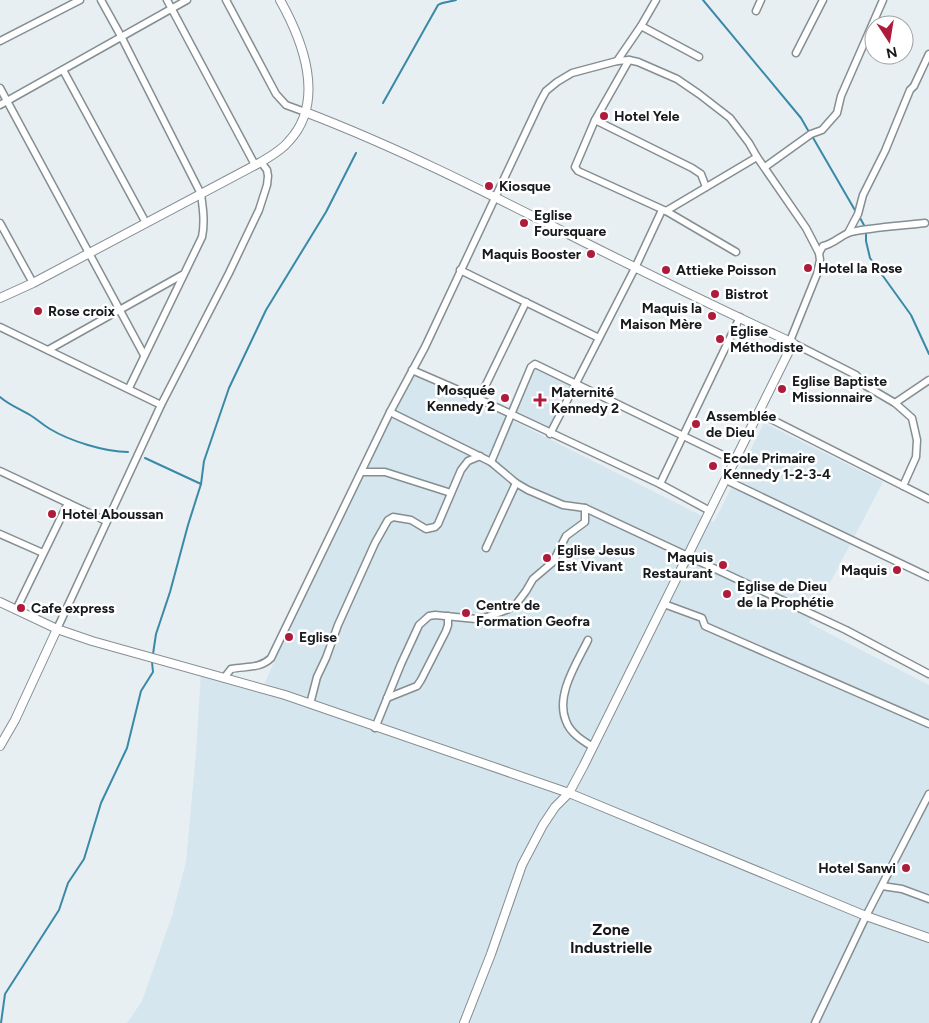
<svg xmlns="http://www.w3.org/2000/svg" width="929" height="1023" viewBox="0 0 929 1023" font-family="Figtree,sans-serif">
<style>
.built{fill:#d5e6ee}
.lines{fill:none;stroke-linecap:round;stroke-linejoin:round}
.stream{stroke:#3a89a7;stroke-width:2}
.minor-casing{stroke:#858e91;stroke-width:9}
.tertiary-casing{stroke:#858e91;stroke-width:10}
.minor{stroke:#fff;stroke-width:6}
.tertiary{stroke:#fff;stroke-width:8}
.poi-dot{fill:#af1b3b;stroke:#fff;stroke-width:2}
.labels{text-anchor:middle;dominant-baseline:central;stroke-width:5;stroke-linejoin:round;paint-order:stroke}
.poi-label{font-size:14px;font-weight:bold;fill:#171a1c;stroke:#fff;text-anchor:start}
.quarter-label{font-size:16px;font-weight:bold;fill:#171a1c;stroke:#fff}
</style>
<rect width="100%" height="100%" fill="#e7eff3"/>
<g class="built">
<polygon points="533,364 572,386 547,430 511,413"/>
<polygon points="412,370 714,522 764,423 883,482 809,623 929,685 929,1023 127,1023 142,1001 172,916 186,862 196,753 201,672 262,689 331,533"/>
</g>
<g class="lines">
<g class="stream">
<polyline points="703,0 801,118 809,132"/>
<path d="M383 103 438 5C442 2 450 2 456 0"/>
<polyline points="812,136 856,212"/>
<polyline points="859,216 865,227"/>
<polyline points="866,231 866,241 870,258 911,315 929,354"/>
<path d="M0 397C9 405 20 409 30 415 37 419 43 425 50 429 70 441 105 452 128 452"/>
<polyline points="145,458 201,484"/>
<polyline points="153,654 156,634 170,592 188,525 201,484 204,461 229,388 266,310 326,212 356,153"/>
<polyline points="1,1023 5,994 59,910 68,883 84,859 101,803 127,748 141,691 153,672 152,662"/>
</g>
<defs>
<g id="minor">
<path d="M101 0 122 38 201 194C203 209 205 222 202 237L129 388"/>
<polyline points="167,0 255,165"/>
<polyline points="226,0 276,94 286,105 305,112"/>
<polyline points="756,11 761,0"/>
<polyline points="641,26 699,57"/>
<polyline points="0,41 80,0"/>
<polyline points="796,53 823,0"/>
<polyline points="629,60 595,120 575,167 578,171 666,211 736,252"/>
<polyline points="617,61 641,26 656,0"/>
<polyline points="63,70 146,223"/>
<polyline points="0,88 144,355"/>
<polyline points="0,105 187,0"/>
<polyline points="595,120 692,168 701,174 706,187"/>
<polyline points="765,167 811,134 822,130 837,113 841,96 883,0"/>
<polyline points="666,211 757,157"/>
<polyline points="0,223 33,283"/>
<polyline points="848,233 858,214 863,195 885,151 910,90 914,86 929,54"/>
<path d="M819 253 823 246C834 244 841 235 851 232 875 227 900 226 925 223"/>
<polyline points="460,270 599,338"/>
<polyline points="0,327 161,405"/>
<polyline points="793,343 856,375 866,386 895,403 912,418 917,440 916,457 903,486"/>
<polyline points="48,350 182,275"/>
<polyline points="412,370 479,399 660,484 710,511"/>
<polyline points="479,399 526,302"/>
<polyline points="895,403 929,380"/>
<polyline points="390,412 491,462 516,483 528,490 563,505 585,508 846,630 929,674"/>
<polyline points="759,413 929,499"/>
<polyline points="550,434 635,268 662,210"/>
<polyline points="491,462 531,367 535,364 735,461"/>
<polyline points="0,471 106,521"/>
<polyline points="362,472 385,472 451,493"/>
<polyline points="726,480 929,577"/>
<polyline points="660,484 740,317"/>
<polyline points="0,534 43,553"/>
<polyline points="486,548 516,483"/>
<polyline points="664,604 702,618 705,626 929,724"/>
<polyline points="16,610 68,503"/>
<polyline points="57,629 161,405 229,273 259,210 267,185 268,176 267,170 261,162"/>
<path d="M588 640C577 663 555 695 566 721 570 733 583 741 593 747"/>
<path d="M224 678 231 669C245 666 260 669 271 658L390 412 425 347 540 102 546 91 557 82 572 73 617 61 629 60 638 62 677 79 699 94 730 118 749 143 757 157 806 228 819 253 820 260 817 274 790 341"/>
<polyline points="387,698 417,686 421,680 446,631 448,625 448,616"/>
<polyline points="310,704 317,677 326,658 338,625 375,543 388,520 393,517 411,520 426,529 435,527 438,524 461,470 468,461 480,456"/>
<polyline points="375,728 401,664 419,625 429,616 435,615 476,619 487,617 509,609 517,603 526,591 533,579 553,562 566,536 585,522 585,508"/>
<polyline points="882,886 902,889 929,899"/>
<polyline points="815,1023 866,916 929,794"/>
</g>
<g id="tertiary">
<path d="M305 112C402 149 495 197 588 244 656 278 724 311 793 343L584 765 569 793 555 807 543 825 522 865 491 954 464 1023"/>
<path d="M0 298 33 283 261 162C271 156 282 150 289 141 326 101 303 41 280 0"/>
<polyline points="0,602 57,629 92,641 285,695 569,793 866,916 929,938"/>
<polyline points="0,746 15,720 57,629"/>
</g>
</defs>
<use href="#minor" class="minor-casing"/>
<use href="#tertiary" class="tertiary-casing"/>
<use href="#minor" class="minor"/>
<use href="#tertiary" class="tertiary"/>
</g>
<g class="poi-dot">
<circle cx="604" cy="116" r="5"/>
<circle cx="489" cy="186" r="5"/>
<circle cx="524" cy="223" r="5"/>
<circle cx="591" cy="254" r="5"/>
<circle cx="808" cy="268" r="5"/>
<circle cx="666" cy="270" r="5"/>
<circle cx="715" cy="294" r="5"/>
<circle cx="38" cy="311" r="5"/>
<circle cx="712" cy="316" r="5"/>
<circle cx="720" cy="339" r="5"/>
<circle cx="782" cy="389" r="5"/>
<circle cx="505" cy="398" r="5"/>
<path d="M537.5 392.5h5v5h5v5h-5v5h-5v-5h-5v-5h5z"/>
<circle cx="696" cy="424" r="5"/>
<circle cx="713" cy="466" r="5"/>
<circle cx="52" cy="514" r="5"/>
<circle cx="547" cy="558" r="5"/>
<circle cx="723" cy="565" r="5"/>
<circle cx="897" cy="570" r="5"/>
<circle cx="727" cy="594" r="5"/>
<circle cx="21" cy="608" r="5"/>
<circle cx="466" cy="613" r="5"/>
<circle cx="289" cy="637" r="5"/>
<circle cx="906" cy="868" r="5"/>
</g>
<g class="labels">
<g class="poi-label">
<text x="614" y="116">Hotel Yele</text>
<text x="499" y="186">Kiosque</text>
<text x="534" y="215">Eglise<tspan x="534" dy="16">Foursquare</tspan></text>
<text x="581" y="254" text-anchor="end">Maquis Booster</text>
<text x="818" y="268">Hotel la Rose</text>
<text x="676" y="270">Attieke Poisson</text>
<text x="725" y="294">Bistrot</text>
<text x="702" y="308" text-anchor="end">Maquis la<tspan x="702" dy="16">Maison Mère</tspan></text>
<text x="48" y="311">Rose croix</text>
<text x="730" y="331">Eglise<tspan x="730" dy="16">Méthodiste</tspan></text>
<text x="792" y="381">Eglise Baptiste<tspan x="792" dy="16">Missionnaire</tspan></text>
<text x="495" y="390" text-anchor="end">Mosquée<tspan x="495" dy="16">Kennedy 2</tspan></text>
<text x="551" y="392">Maternité<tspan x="551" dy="16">Kennedy 2</tspan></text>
<text x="706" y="416">Assemblée<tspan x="706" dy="16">de Dieu</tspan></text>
<text x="723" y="458">Ecole Primaire<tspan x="723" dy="16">Kennedy 1-2-3-4</tspan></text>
<text x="62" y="514">Hotel Aboussan</text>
<text x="557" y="550">Eglise Jesus<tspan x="557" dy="16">Est Vivant</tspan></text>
<text x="713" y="557" text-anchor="end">Maquis<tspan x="713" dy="16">Restaurant</tspan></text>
<text x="887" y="570" text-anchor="end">Maquis</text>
<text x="737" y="586">Eglise de Dieu<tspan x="737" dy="16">de la Prophétie</tspan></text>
<text x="476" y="605">Centre de<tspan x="476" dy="16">Formation Geofra</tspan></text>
<text x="31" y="608">Cafe express</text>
<text x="299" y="637">Eglise</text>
<text x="896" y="868" text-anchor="end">Hotel Sanwi</text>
</g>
<g class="quarter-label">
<text x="611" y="929">Zone<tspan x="611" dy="18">Industrielle</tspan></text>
</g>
</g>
<g transform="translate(889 40) rotate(168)"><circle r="24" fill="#ffffff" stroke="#a2a3a4"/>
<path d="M0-4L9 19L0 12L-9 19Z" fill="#af1b3b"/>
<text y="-8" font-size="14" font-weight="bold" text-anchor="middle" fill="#171a1c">N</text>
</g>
</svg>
